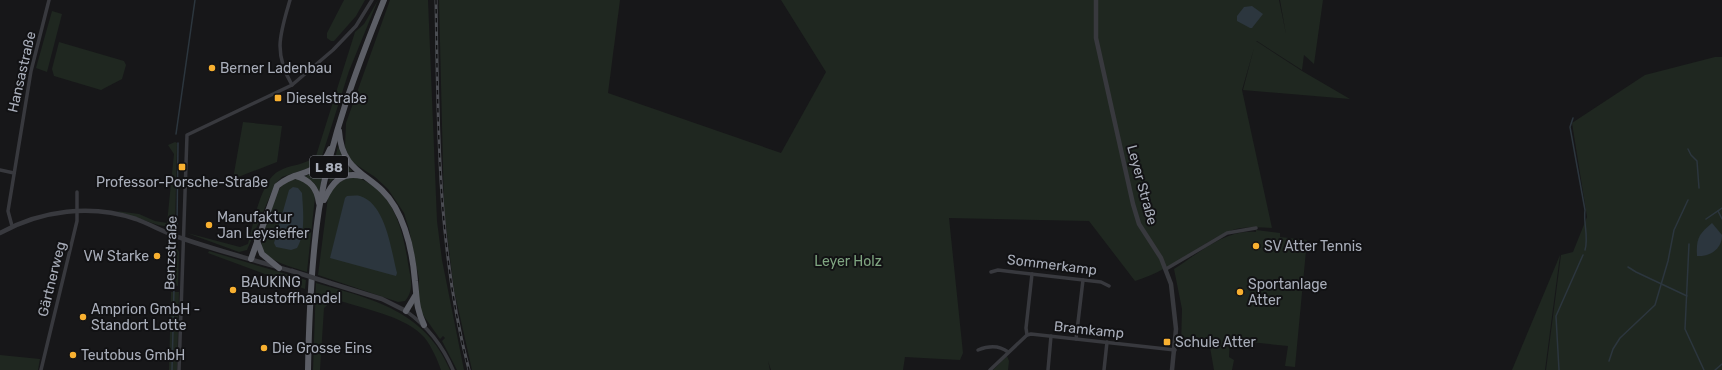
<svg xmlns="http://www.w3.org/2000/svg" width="1722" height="370" viewBox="0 0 1722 370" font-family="Rubik,sans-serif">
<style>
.green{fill:#1f2720}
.water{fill:#2c363e}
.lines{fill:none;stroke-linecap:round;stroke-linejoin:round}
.stream{stroke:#2c363e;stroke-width:1.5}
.minor{stroke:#38393e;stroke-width:3.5}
.tertiary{stroke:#38393e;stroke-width:4.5}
.trunk{stroke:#5c5e66;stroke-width:6}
.rail-casing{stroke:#4b4d53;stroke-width:3}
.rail{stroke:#121214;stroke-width:1.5;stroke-dasharray:4.5;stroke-linecap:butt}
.tertiary-bridge{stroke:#38393e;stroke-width:4.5}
.poi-dot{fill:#f8b030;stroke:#121214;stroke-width:1.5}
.labels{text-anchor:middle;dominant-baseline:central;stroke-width:4;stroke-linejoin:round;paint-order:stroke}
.shield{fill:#121214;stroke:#7c7f88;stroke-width:1}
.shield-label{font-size:13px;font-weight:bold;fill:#a9aeba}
.poi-label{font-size:14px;fill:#a9aeba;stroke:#121214;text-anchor:start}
.street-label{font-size:14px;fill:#a9aeba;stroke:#121214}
.park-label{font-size:14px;fill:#7fa581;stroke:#121214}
</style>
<rect width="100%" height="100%" fill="#171719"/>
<g class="green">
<polygon points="344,0 365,0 356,16 334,41 331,41 327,38 327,33"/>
<path d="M378 0 349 71 322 156 315 166 282 177 275 184 247 250 239 252 187 233 240 247 248 244C253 225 261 180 279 171 291 164 304 166 316 156L355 32 364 24Z"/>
<polygon points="390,0 428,0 437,221 442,260 464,370 457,370 442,341 445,338 443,336 440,339 421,312 419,307 419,279 409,229 404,213 388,189 375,177 355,164 350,159 345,147 346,123"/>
<path d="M439 0H620L608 93 781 153 826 72 781 0H1279L1286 34 1280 0H1323L1314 64 1304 55 1302 70 1257 41H1256L1302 71 1350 99 1243 90 1254 48 1242 90 1272 228C1257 227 1241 226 1227 232 1195 247 1169 271 1135 281L1089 221 949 218 963 353 960 360 905 357 903 370H771L768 361 770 370H472L454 290 444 209Z"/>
<polygon points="52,11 62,14 47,72 36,68"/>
<polygon points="59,42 124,61 126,65 122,79 101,90 54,76 52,69"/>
<polygon points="1715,57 1722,57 1722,370 1546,370 1561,255 1573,252 1587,217 1572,123 1645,75"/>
<polygon points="243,122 282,126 277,162 233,179"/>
<polygon points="175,142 177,143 175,228 158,225 116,211 139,214 155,221 167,223 174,154 168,145"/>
<polygon points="338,146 345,164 352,171 336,176 329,183"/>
<polygon points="325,165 319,192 315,184 305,176 319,171"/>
<path d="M355 177C393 188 403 230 408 263 410 276 415 290 405 301L398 302 318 275 328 197C334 183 342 179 355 177Z"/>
<path d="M297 179C306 181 312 188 315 197L307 272C295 268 266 261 262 248 259 239 274 194 281 187 285 182 290 180 297 179Z"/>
<path d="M1256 230 1280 233V237L1307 240 1295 367 1285 366 1288 346 1230 340 1229 357 1234 360 1232 370H1214L1210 347 1186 344 1184 347 1181 346 1182 309 1174 269C1199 253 1225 229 1256 232Z"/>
<polygon points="173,242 179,252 178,286 171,285"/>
<polygon points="209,251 306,280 305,289 208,253"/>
<polygon points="1560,255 1545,370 1512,370"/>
<path d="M316 283C373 299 425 311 450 370H441C437 359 432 347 424 337 406 316 360 308 334 299L324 308 320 370H313Z"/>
<polygon points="171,292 179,292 177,370 169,370"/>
<polygon points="0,355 40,359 38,370 0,370"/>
<polygon points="1007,356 1009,361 1008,370 993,370"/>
</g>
<g class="water">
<polygon points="1252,6 1263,14 1252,28 1250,28 1237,21 1237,16 1244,7"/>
<path d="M293 187 298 188 302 193C303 209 306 234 297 248L291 250 276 247 274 243 289 190Z"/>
<path d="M347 196C351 196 356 195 360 196 386 204 391 250 397 273L396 276 330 258 345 198Z"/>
<path d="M1712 223 1722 235C1722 249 1710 257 1697 256 1696 238 1699 234 1712 223Z"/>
</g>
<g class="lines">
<g class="stream">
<path d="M1573 118 1570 127 1585 210C1583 223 1589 236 1585 250"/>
<polyline points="176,134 195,0"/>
<polyline points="1688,149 1691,155 1697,161 1699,188"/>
<polyline points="1718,211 1722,219"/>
<polyline points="1706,219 1722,208"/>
<polyline points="177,228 178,143"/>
<polyline points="1689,244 1685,329 1704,370"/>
<polyline points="1628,267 1636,272 1687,296"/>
<polyline points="1609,361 1613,349 1620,338 1655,305 1668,261 1674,230 1688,200"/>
<polyline points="172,370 175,247"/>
<polyline points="1559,370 1556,316 1583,255"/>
<polyline points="1715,370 1722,364"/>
</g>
<g class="minor">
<path d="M290 0C280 34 273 52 292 85"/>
<polyline points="0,170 14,173"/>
<polyline points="12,226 8,211 31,71 49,0"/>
<polyline points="1166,269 1227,233 1256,228"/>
<polyline points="991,272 998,270 1006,271 1101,282 1109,286"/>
<path d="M406 311C427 326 443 346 453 370"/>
<polyline points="1027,335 1026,328 1032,274"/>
<polyline points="1076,339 1083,280"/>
<path d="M978 350C988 346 999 345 1008 352"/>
<polyline points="41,370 77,221 77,192"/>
<polyline points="179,370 187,135 292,85 333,50 356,26 372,0"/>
<polyline points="990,370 1027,335 1031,334 1175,350"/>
<polyline points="1048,370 1051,336"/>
<polyline points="1104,370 1107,342"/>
</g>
<g class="tertiary">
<polyline points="1096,0 1096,38 1133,204 1139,224 1161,258 1171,284 1176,329 1172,370"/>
<path d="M0 233C42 210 91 204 136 219 152 225 167 234 184 239 219 251 256 261 292 271"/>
<polyline points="330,283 382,299 406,311"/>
</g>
<g class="trunk">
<path d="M339 131C342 177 376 173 395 207 407 228 413 257 415 281 417 299 416 308 424 325"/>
<path d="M296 176C310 180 317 188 319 203"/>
<path d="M324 200C332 183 341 171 362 176"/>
<polyline points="257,241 262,254 279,268"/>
<path d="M251 259 277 186C297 168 318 179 330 149"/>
<polyline points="406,311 415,296"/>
<path d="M308 370C309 316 311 262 319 209 331 137 357 67 384 0"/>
</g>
<defs>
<path id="rail" d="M436 0C438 124 437 249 469 370"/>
</defs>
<use href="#rail" class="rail-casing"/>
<use href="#rail" class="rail"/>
<polyline class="tertiary-bridge" points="292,271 330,283"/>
</g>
<g class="poi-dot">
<circle cx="212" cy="68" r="4"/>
<rect x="274" y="94" width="8" height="8" rx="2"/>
<rect x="178" y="163" width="8" height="8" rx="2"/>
<circle cx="209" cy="225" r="4"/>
<circle cx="1256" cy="246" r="4"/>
<circle cx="157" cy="256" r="4"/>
<circle cx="233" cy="290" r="4"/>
<circle cx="1240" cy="292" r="4"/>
<circle cx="83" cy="317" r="4"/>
<rect x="1163" y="338" width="8" height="8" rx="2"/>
<circle cx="264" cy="348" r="4"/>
<circle cx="73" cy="355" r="4"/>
</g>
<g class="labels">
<rect class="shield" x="310" y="156" width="38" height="22" rx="3"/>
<g class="shield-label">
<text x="329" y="167">L 88</text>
</g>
<g class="poi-label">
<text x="220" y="68">Berner Ladenbau</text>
<text x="286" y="98">Dieselstraße</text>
<text x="182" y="182" text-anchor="middle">Professor-Porsche-Straße</text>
<text x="217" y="217">Manufaktur<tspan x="217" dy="16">Jan Leysieffer</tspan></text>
<text x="1264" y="246">SV Atter Tennis</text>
<text x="149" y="256" text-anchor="end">VW Starke</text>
<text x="241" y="282">BAUKING<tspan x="241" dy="16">Baustoffhandel</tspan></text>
<text x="1248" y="284">Sportanlage<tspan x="1248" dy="16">Atter</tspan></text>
<text x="91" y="309">Amprion GmbH -<tspan x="91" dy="16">Standort Lotte</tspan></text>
<text x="1175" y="342">Schule Atter</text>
<text x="272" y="348">Die Grosse Eins</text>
<text x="81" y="355">Teutobus GmbH</text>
</g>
<g class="street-label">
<text transform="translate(22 72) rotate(-77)">Hansastraße</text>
<text transform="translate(1142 185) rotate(75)">Leyer Straße</text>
<text transform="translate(171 253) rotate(-88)">Benzstraße</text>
<text transform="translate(1052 265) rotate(7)">Sommerkamp</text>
<text transform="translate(52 279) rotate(-76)">Gärtnerweg</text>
<text transform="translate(1089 330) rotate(6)">Bramkamp</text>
</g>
<g class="park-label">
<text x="848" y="261">Leyer Holz</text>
</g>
</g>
</svg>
